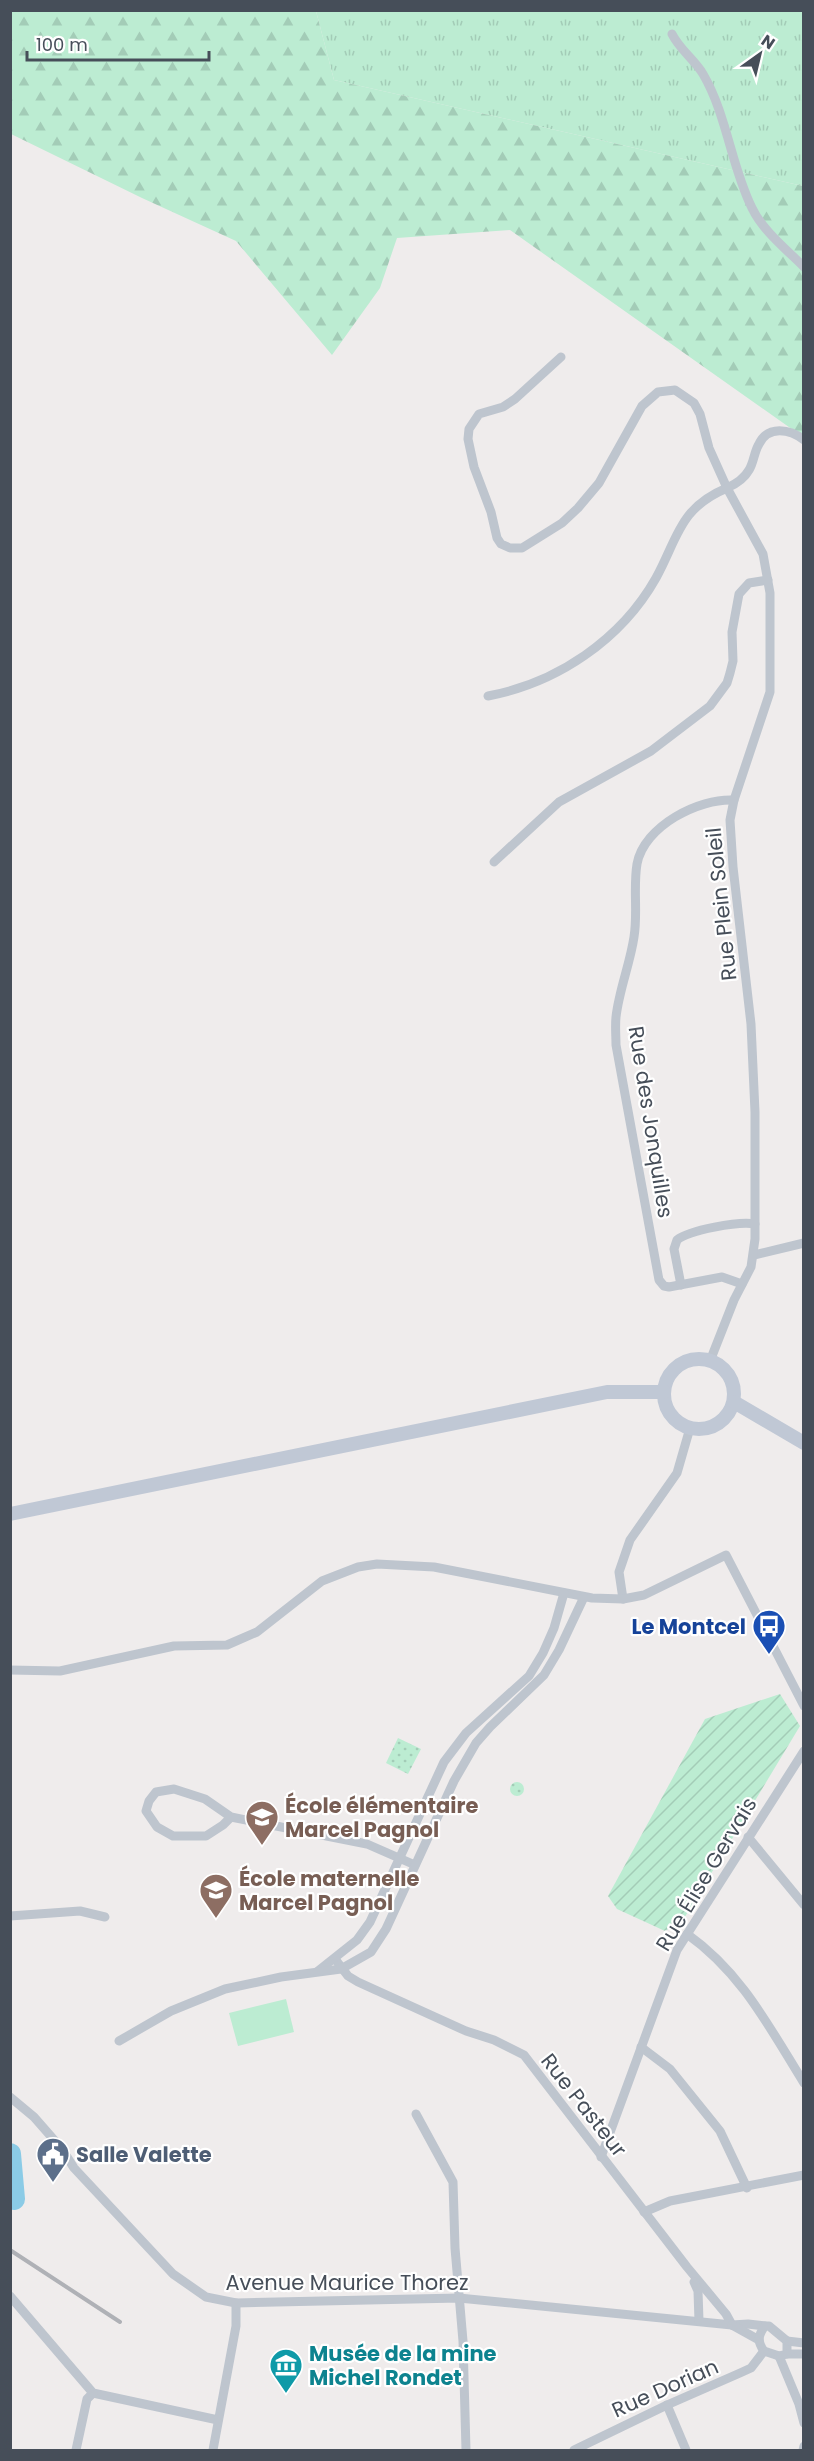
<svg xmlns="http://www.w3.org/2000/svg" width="814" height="2461" viewBox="0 0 814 2461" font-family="Poppins,sans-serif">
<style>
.grass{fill:url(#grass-tufts)}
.forest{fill:url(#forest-firs)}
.park{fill:url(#park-dots)}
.garden{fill:url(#garden-furrows)}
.pitch{fill:#bcecd2}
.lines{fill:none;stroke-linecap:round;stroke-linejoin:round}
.river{stroke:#8bcbe6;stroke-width:22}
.street{stroke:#bec5ce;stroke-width:9}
.secondary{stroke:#c0c8d5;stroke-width:14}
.rail{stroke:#afb1b6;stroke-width:4}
.labels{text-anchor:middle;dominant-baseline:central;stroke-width:4.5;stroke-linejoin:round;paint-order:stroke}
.street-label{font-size:21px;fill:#464e59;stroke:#fff}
.transit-label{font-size:21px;font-weight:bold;fill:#164399;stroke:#fff;text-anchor:end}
.education-label{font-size:21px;font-weight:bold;fill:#785e54;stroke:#fff;text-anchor:start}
.service-label{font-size:21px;font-weight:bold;fill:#4e5e75;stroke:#fff;text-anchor:start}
.culture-label{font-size:21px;font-weight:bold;fill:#0d838f;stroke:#fff;text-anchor:start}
</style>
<defs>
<pattern id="grass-tufts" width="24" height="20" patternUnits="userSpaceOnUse" patternTransform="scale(1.5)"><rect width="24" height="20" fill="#bcecd2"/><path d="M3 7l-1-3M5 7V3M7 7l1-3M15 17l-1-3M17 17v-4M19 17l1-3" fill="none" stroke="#a3ccb7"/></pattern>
<pattern id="forest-firs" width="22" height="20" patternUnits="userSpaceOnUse" patternTransform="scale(1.5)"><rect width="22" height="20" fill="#bcecd2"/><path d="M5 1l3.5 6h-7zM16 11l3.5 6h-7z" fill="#a3ccb7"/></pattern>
<pattern id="park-dots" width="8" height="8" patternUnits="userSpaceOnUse" patternTransform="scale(1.5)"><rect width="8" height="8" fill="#bcecd2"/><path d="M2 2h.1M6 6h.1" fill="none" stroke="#a3ccb7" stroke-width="1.8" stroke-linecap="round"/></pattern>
<pattern id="garden-furrows" width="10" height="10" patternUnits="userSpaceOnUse" patternTransform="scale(1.5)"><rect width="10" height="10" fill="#bcecd2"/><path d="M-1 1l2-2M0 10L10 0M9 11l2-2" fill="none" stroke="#a3ccb7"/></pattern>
</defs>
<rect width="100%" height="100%" fill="#efecec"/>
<polygon class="grass" points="316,11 803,11 803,186 334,80"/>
<polygon class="forest" points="10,11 316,11 334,80 803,186 803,437 510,230 397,238 380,288 332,355 236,241 142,198 11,134"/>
<g class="park">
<polygon points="398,1738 421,1749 408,1774 386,1763"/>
<circle cx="517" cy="1789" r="7"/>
</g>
<polygon class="garden" points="780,1694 800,1726 683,1920 665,1931 617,1909 608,1896 705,1719"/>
<polygon class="pitch" points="286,1999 294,2032 238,2046 229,2013"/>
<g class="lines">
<polyline class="river" points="10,2154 14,2199"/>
<g class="street">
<path d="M672 34C680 50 694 59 703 74 727 115 731 166 752 208 763 231 786 249 804 267"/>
<path d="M488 696C557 683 621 640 656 578 678 538 679 508 727 488L709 448 700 414 694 403 675 390 658 392 642 406 599 483 578 508 562 523 522 548H510L501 544 497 538 491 512 474 467 468 439 469 429 479 414 503 407 515 399 561 357"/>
<path d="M734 800C699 798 644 826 637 864 633 888 638 913 634 937 630 964 619 990 616 1017 615 1026 616 1036 616 1045L659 1280 664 1286 669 1287 722 1277 742 1284"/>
<polyline points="494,862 559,802 651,751 710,706 727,683 730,673 733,661 732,632 739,594 749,583 768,580"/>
<polyline points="754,1255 804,1243"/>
<path d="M681 1285 674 1249 677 1240C689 1230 739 1221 755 1224"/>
<path d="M710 1361 734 1300 751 1267 755 1239V1112L751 1024 733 867 730 820 734 800 770 692V593L763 554 727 488C736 484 744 479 749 470 754 462 754 452 759 444 768 425 790 429 804 440"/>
<polyline points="623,1599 619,1572 630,1540 677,1473 690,1428"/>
<polyline points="10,1670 60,1671 174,1646 227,1645 257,1632 322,1581 358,1567 377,1564 434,1567 592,1598 623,1599 644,1595 726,1555 804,1706"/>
<polyline points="231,1817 223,1825 206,1836 173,1836 157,1827 146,1811 149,1801 156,1792 174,1789 205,1799 231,1817 367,1844 415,1865"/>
<polyline points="748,1837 804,1905"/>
<polyline points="10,1916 80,1911 105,1917"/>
<path d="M687 1934C742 1973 769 2027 804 2083"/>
<polyline points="335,1959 348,1976 358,1982 466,2031 494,2040 524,2055 687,2267 726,2314 732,2325"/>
<polyline points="318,1971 357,1940 370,1922 444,1762 466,1733 529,1676 543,1653 554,1628 564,1593"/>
<polyline points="119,2041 171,2011 225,1989 281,1977 341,1969 371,1952 386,1929 454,1781 476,1743 490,1727 544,1675 559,1650 584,1597"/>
<polyline points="641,2047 670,2069 720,2131 747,2188"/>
<polyline points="10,2097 34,2117 62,2149 74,2168 173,2274 206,2297 236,2303 459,2298 732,2325 748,2324 765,2326"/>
<polyline points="416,2114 453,2182 455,2248 463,2341 466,2450"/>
<polyline points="601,2157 677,1950 804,1751"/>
<polyline points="644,2212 670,2201 804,2175"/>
<polyline points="694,2282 698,2291 699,2321"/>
<polyline points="10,2296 93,2393 218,2420"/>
<polyline points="732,2325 759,2340"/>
<path d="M765 2326H769L787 2341V2354L779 2356 764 2351C757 2342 758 2335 765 2326Z"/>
<polyline points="787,2341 804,2343"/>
<polyline points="787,2354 804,2354"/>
<polyline points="779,2356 799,2404 804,2423"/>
<polyline points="667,2405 686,2450"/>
<polyline points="76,2450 87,2399 93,2393"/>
<polyline points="213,2450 236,2326 236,2303"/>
<polyline points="574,2450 667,2405 740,2373 751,2368 764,2351"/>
<polyline points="803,2450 804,2446"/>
</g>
<g class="secondary">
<circle cx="699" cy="1394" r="35"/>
<polyline points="734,1402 804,1443"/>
<polyline points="10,1514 607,1392 664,1392"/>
</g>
<polyline class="rail" points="10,2250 120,2322"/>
</g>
<defs>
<symbol id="bus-pin" viewBox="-11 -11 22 30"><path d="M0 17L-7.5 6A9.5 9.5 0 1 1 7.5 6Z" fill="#1a4fb4" stroke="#fff"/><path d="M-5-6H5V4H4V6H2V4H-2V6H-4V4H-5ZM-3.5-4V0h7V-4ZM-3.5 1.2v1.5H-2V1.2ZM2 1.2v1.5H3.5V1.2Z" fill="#fff"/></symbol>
<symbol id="school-pin" viewBox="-11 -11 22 30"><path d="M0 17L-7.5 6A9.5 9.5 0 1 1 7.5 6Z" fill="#8d6e63" stroke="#fff"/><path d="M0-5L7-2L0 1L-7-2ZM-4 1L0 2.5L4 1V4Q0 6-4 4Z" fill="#fff"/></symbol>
<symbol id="civic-pin" viewBox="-11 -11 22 30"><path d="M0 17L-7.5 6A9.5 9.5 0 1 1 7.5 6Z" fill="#5c6f8a" stroke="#fff"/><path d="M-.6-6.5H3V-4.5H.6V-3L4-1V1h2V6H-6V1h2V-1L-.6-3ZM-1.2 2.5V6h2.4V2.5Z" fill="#fff"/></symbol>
<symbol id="museum-pin" viewBox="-11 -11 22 30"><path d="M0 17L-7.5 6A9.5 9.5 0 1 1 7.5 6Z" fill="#0f9aa8" stroke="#fff"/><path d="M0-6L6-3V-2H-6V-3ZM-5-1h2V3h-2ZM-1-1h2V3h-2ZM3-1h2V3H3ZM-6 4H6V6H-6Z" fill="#fff"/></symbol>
</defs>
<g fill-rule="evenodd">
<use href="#bus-pin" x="750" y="1607" width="38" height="52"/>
<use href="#school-pin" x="243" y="1798" width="38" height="52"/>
<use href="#school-pin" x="197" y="1871" width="38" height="52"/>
<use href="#civic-pin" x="34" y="2135" width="38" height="52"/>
<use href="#museum-pin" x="267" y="2346" width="38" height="52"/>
</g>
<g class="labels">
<g class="street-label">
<text transform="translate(721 904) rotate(-96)">Rue Plein Soleil</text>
<text transform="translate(651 1122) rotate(81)">Rue des Jonquilles</text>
<text transform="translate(706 1874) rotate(-59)">Rue Élise Gervais</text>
<text transform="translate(584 2105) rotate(52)">Rue Pasteur</text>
<text x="347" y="2282">Avenue Maurice Thorez</text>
<text transform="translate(665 2388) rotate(-24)">Rue Dorian</text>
</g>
<g class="transit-label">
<text x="746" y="1626">Le Montcel</text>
</g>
<g class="education-label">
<text x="285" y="1805">École élémentaire<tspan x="285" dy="24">Marcel Pagnol</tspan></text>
<text x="239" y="1878">École maternelle<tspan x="239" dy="24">Marcel Pagnol</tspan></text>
</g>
<g class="service-label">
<text x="76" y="2154">Salle Valette</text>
</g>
<g class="culture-label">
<text x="309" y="2353">Musée de la mine<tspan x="309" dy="24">Michel Rondet</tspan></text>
</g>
</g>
<rect width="814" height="2461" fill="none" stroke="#464e59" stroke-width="24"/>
<g transform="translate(760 54) rotate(34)" stroke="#ffffff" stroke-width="4.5" paint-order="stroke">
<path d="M0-4.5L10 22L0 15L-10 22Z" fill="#464e59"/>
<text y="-9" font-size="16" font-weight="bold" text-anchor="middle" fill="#464e59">N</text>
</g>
<path d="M27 51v9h182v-9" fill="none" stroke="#464e59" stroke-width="3"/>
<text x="36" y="51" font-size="18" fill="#464e59" stroke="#ffffff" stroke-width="4.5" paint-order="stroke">100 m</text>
</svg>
